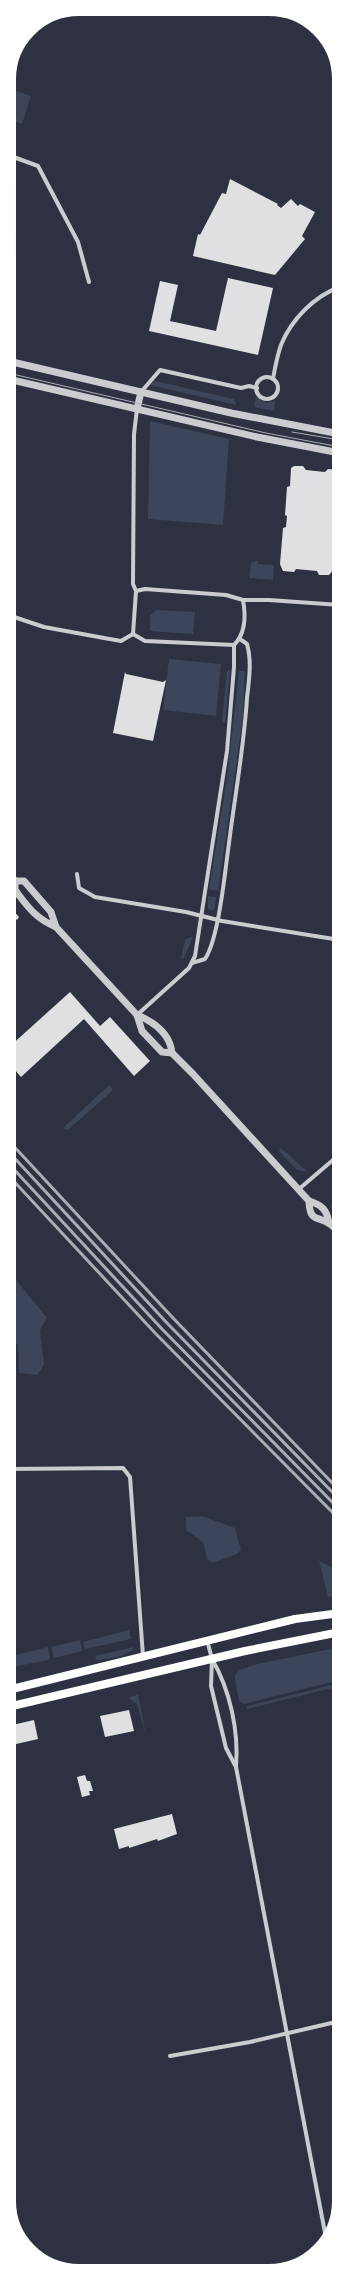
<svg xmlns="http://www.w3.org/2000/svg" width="348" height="2280" viewBox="0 0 348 2280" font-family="Overpass,sans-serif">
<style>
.green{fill:#3c4559}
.building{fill:#e0e0e3}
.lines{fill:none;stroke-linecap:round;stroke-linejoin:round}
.minor{stroke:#caccd0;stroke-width:4}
.tertiary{stroke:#caccd0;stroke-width:7}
.secondary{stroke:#fff;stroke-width:8}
.tram{stroke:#abadb3;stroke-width:1}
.rail{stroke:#abadb3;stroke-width:3}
.rim{fill:none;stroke:#fff;stroke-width:2}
</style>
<rect width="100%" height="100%" fill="#2d3142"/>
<g class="green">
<polygon points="8,88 31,96 22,124 8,119"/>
<polygon points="155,381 234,399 236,405 150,385"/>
<polygon points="256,397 266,403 275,401 274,411 254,407"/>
<polygon points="150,421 229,439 223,525 148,519"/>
<polygon points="258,560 258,564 274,565 273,580 249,578 251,563"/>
<polygon points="157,610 195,612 193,634 150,631 150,615"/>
<polygon points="169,659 221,664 216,716 163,710"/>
<polygon points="230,670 225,723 222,722 227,671"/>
<polygon points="239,671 245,671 243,717 218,891 209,889 227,778"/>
<polygon points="208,896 216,897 215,908 212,911 208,909"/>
<polygon points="191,937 193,937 183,960 181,958 185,940"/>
<polygon points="109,1085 113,1090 68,1130 63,1128"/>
<polygon points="281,1148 308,1172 297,1170 279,1151"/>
<polygon points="332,1205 336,1205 340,1209 340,1218 330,1206"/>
<polygon points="8,1270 47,1318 40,1330 44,1365 37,1375 19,1373 18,1344 8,1343"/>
<polygon points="202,1516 235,1528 241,1550 237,1554 212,1563 207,1559 203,1542 186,1530 186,1517"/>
<polygon points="319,1561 340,1571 340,1595 328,1597"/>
<polygon points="129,1630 131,1639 85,1649 83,1642"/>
<polygon points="80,1640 82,1651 54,1658 51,1647"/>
<polygon points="48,1647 50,1657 48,1660 8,1668 8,1657"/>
<path d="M134 1647C129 1657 107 1659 97 1660L95 1656Z"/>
<polygon points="340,1647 340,1680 244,1704 239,1701 235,1679 235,1675 240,1670 253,1665"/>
<polygon points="340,1683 340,1686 247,1709 247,1706"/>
<polygon points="138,1695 146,1735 137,1704 130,1699 129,1697"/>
</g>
<g class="building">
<polygon points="230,179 278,204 277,205 281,208 291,199 298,206 300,204 315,212 302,236 305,239 275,275 193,256 198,234 200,235 222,193 226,194"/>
<polygon points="228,278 273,288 258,355 149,331 160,281 178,285 170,321 216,331"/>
<polygon points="294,466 303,466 306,470 325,472 328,469 340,470 340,541 335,541 334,569 329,575 319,575 317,571 296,569 294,572 283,571 282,569 280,564 283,528 286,527 287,516 285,515 287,487 290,486 291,468"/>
<polygon points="125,672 126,674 163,682 166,680 153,741 113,733"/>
<polygon points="10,907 19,917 17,920 14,917 11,919 8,916"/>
<polygon points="70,992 100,1026 110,1017 150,1061 134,1076 84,1019 21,1077 8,1062 8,1048"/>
<polygon points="129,1710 134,1731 105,1737 100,1716"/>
<polygon points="34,1720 38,1739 12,1745 8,1726"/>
<polygon points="85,1775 87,1781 90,1781 93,1791 89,1791 90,1795 82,1797 77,1777"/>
<polygon points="172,1814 177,1834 158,1841 157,1839 129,1848 129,1846 119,1849 114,1829"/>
</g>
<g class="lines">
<g class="minor">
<polyline points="8,155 38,166 78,242 89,282"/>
<circle cx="267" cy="388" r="11"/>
<path d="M273 379C275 368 277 356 281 345 291 320 314 296 340 287"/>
<polyline points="141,392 160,370 241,388 249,386 257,388"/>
<polyline points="136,591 145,589 226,595 243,600 269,600 340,605"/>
<polyline points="8,615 44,627 104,638 121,641 133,634"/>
<polyline points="133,634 136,591 133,584 134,434 137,409"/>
<path d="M133 634 145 641 234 645C246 633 246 616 243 600"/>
<polyline points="77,874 79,888 95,897 186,912 222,921 340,940"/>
<path d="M192 963 205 959C219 938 225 871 229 843 235 795 244 747 247 698 249 680 252 662 247 644L240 639"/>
<polyline points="137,1015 189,968 195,956 227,751 234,667 234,645"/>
<polyline points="299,1189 340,1154"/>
<polyline points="8,1469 123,1468 130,1477 143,1656"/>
<polyline points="207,1640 212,1659 211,1686 226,1748 236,1767 326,2238"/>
<path d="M212 1659C230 1690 239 1731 236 1767"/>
<polyline points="170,2056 250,2042 340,2021"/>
<polyline points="256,2272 303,2263"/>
</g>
<g class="tertiary">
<polyline points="8,361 231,413 340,434"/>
<polyline points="8,379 257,437 340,453"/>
<polyline points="137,409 141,392"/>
<path d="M8 873 15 881V890C28 907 35 918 56 927L137 1015C154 1022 170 1034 172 1053"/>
<polyline points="15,881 24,881 51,912 56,927"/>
<path d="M137 1015 142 1031 162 1052 172 1053 193 1074 309 1201C322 1205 327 1210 329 1223"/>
<path d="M309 1201C310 1224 318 1215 330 1224 334 1227 337 1231 340 1233"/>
</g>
<g class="secondary">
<polyline points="8,1690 295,1619 340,1613"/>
<polyline points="8,1707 245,1651 340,1632"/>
</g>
<g class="tram">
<polyline points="8,373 266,433 340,447"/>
<polyline points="292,432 340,440"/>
</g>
<g class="rail">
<polyline points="8,1140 173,1318 340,1491"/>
<polyline points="8,1151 167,1323 340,1500"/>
<polyline points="8,1163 162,1329 340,1510"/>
<polyline points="8,1175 156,1334 340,1520"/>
</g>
</g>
<path d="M0 0H348V2280H0ZM79 15H269A64 64 0 0 1 333 79V2201A64 64 0 0 1 269 2265H79A64 64 0 0 1 15 2201V79A64 64 0 0 1 79 15Z" fill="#fff" fill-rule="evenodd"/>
<path class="rim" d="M79 15H269A64 64 0 0 1 333 79V2201A64 64 0 0 1 269 2265H79A64 64 0 0 1 15 2201V79A64 64 0 0 1 79 15Z"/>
</svg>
